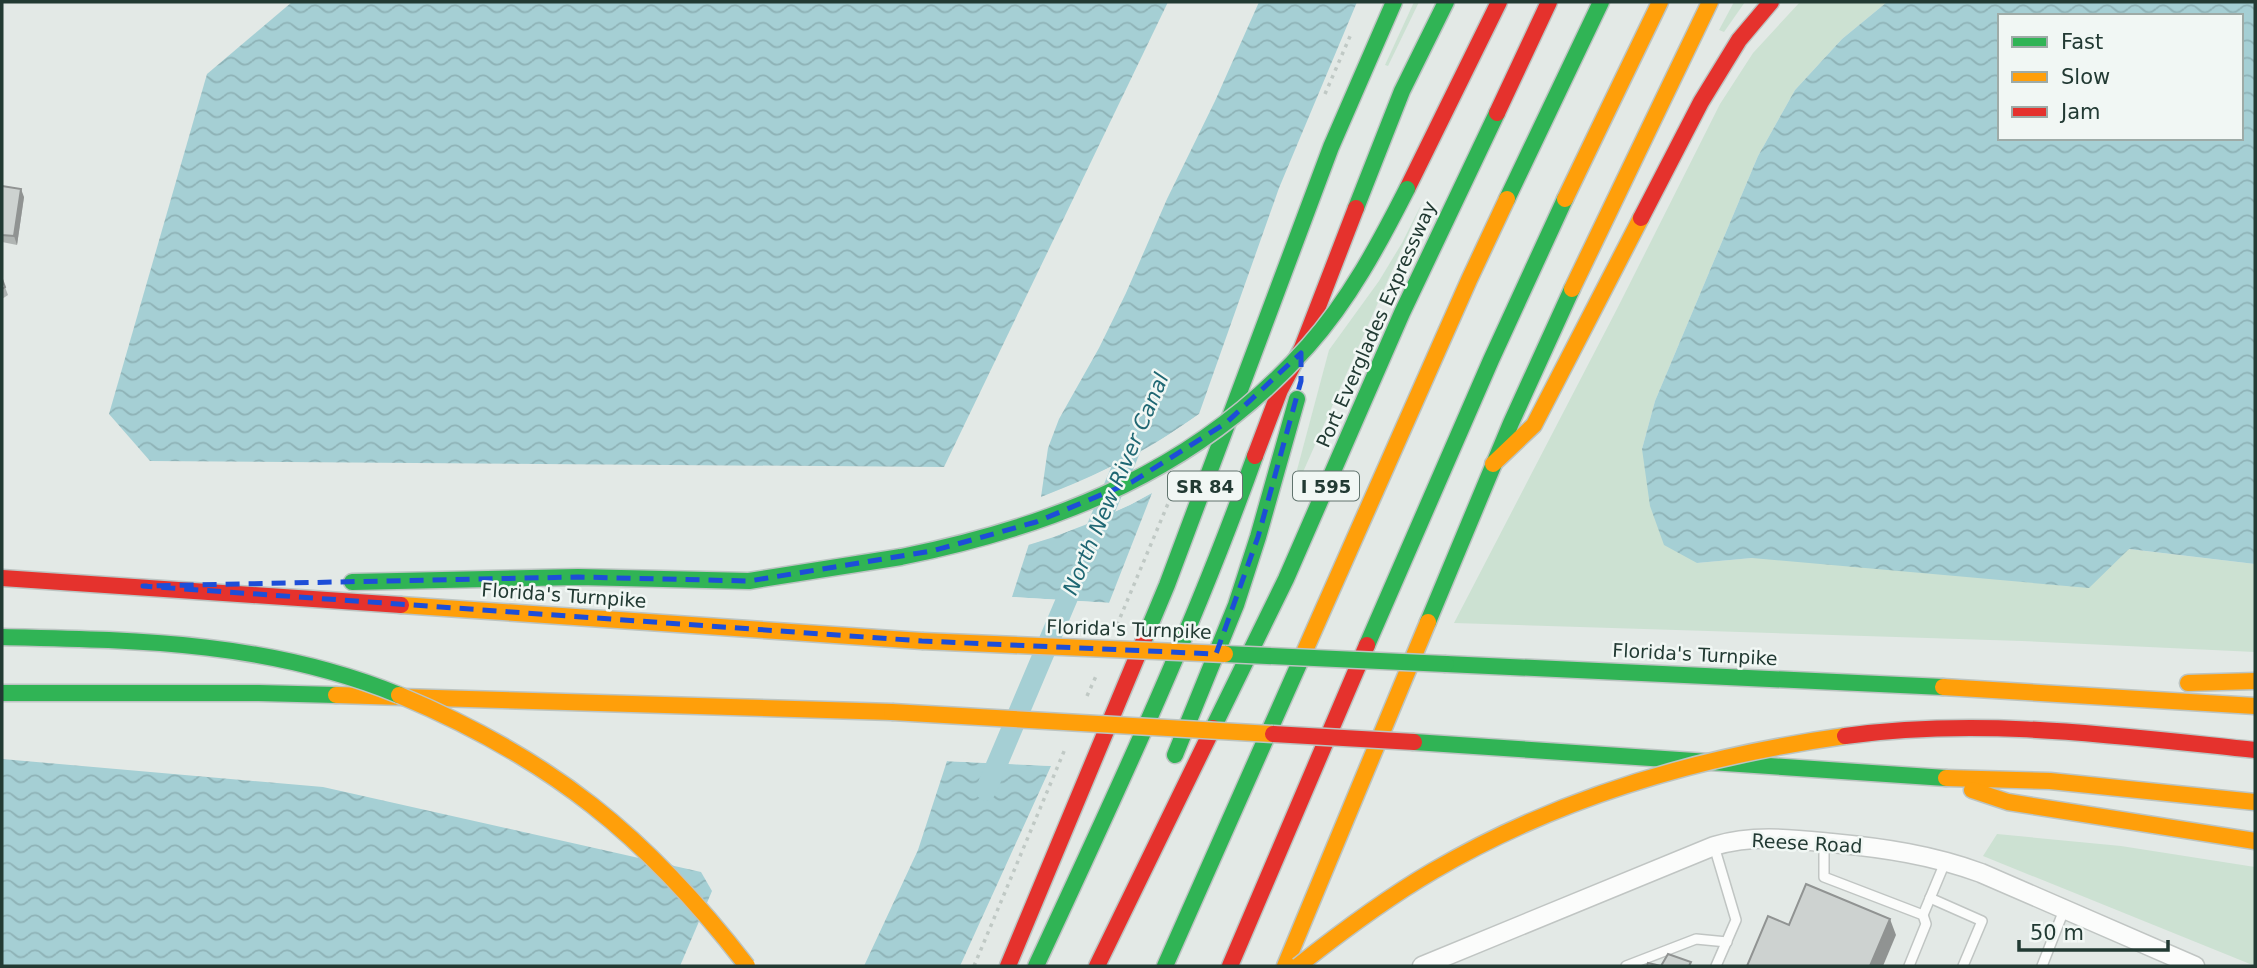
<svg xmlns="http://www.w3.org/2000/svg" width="2257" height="968" viewBox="0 0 2257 968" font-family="'DejaVu Sans',sans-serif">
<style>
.green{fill:#cce1d2}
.water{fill:url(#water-waves);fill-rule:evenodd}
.pier{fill:#e3e9e6}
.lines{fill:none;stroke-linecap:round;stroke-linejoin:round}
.canal{stroke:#a5cfd4;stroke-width:21}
.lane-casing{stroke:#c0c5c3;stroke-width:12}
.street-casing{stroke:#c0c5c3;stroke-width:21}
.fast-casing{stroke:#bcc4c2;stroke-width:19}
.slow-casing{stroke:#bcc4c2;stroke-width:19}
.jam-casing{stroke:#bcc4c2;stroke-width:19}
.path{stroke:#c0c9c5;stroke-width:3.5;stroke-dasharray:3.5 5;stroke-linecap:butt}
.lane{stroke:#fbfcfb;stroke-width:9}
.street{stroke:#fbfcfb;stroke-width:18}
.fast{stroke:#30b455;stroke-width:16}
.slow{stroke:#ff9f0a;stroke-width:16}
.jam{stroke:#e5322d;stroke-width:16}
.fast-bridge-casing{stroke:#bcc4c2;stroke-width:19;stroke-linecap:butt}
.slow-bridge-casing{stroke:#bcc4c2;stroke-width:19;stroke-linecap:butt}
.jam-bridge-casing{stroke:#bcc4c2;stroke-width:19;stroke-linecap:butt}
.fast-bridge{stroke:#30b455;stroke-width:16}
.slow-bridge{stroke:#ff9f0a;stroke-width:16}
.jam-bridge{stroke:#e5322d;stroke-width:16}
.wall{fill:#b0b5b3}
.shaded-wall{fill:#909392}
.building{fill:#cdd2d0;stroke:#909392;stroke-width:2}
.marked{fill:none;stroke:#1d4ed8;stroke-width:5;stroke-dasharray:14 9;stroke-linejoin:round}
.labels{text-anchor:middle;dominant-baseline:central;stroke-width:5;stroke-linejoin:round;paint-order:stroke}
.shield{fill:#f1f7f4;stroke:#60736d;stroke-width:2}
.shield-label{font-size:18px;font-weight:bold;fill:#223a33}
.street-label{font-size:19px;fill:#223a33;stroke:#f1f7f4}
.water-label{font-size:21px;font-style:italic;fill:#1f6773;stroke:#f1f7f4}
</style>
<defs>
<pattern id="water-waves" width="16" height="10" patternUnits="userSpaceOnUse" patternTransform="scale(1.75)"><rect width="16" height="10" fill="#a5cfd4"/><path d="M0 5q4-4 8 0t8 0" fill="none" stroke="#8eb2b6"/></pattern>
</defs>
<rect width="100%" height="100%" fill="#e3e9e6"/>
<g class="green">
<polygon points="1414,2 1419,2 1388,66 1385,65"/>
<polygon points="1734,2 1745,2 1724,32 1719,30"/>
<polygon points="1800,2 1887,2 1842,39 1795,90 1758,156 1655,401 1642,449 1697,563 1752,558 2128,549 2255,564 2255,652 2022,641 1454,623 1618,307 1720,104 1753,53"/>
<polygon points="1423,201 1303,472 1297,470 1329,350 1379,281 1402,243"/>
<polygon points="1997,834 2121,846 2255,867 2255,966 1983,856"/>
</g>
<g class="water">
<polygon points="292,2 1168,2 944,467 150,461 109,414 207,74"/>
<path d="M1259 2H1357L1279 188 1199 414C1150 450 1098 475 1041 497L1048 448 1059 419 1099 348 1126 293 1167 199 1215 101Z"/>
<path d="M1887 2H2255V564L2129 549 2089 588 1752 558 1697 563 1664 545 1650 506 1642 449 1655 401 1758 156 1795 90 1842 39ZM2000 16H2241V138H2000Z"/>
<path d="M1152 493 1109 603 1012 597 1029 544C1072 532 1114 514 1152 493Z"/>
<polygon points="2,759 323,787 701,872 712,891 680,966 2,966"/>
<polygon points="947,761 1051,766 960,966 864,966 918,850"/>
</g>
<g class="pier">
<polygon points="1204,411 1201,417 1149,452 1085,483 1042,501 1038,499 1084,480 1147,449"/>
<polygon points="1151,490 1155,491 1130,505 1054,537 1025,546 1026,543"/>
<polygon points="1008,597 1012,597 1113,603 1109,607 1011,601"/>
<polygon points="945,758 1051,762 1054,766 944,761"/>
</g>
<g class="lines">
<g class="canal">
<polyline points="1091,542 1137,433"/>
<polyline points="986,790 1077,575"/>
</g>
<defs>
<g id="lane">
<polyline points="1824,842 1824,877 1923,915 1926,924 1909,966"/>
<polyline points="1714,846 1736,920 1716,966"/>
<polyline points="1930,898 1982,921 1963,966"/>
<polyline points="1923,915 1946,860"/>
<polyline points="1626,966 1696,939 1727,942"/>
<polyline points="2042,966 2064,910"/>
</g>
<path id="street" d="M1422 966 1714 846C1753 834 1792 839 1832 843 1884 848 1932 855 1981 873L2195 966"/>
<g id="fast">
<polyline points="1507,199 1601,2"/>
<polyline points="1356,208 1402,91 1446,2"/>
<polyline points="352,582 578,577 749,581 901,557"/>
<polyline points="1428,622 1511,423 1572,289"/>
<polyline points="1144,640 1167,585 1331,147 1394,2"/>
<polyline points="1367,645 1491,360 1565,199"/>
<polyline points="1446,664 1943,687"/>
<polyline points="2,693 259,693 336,695"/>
<polyline points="1213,728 1286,579 1402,313 1497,113"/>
<polyline points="1414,742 1946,778"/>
<polyline points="1175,755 1236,605 1258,537 1297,399"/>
<path d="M1036 966C1114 798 1193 630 1255 456"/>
<polyline points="1165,966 1303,655"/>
</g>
<g id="slow">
<polyline points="1565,199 1660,2"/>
<polyline points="1572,289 1710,2"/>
<polyline points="1493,464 1534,425 1641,218"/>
<polyline points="401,605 922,641"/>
<polyline points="1303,655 1469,280 1507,199"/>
<polyline points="2188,683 2255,681"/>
<polyline points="1943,687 2255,706"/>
<polyline points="336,695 892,712"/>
<polyline points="1946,778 2050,781 2255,802"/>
<polyline points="1972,790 2008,802 2255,841"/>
<polyline points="1285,966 1428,622"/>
</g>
<g id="jam">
<polyline points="1497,113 1549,2"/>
<polyline points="1407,189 1499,2"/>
<polyline points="1641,218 1701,102 1739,40 1771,2"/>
<polyline points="1255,456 1280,390 1302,348 1356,208"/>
<polyline points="2,578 401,605"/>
<polyline points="1008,966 1144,640"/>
<polyline points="1097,966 1213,728"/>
<polyline points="1230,966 1367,645"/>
</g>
</defs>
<use href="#lane" class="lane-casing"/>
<use href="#street" class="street-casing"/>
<use href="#fast" class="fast-casing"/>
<use href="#slow" class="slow-casing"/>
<use href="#jam" class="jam-casing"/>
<g class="path">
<polyline points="1325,94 1351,34"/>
<polyline points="1117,625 1175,487"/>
<polyline points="1087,696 1097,674"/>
<polyline points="974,966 1065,749"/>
</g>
<use href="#lane" class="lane"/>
<use href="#street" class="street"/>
<use href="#fast" class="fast"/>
<use href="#slow" class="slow"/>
<use href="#jam" class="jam"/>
<defs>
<g id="fast-bridge">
<path d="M901 557C1059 525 1199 469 1308 346 1349 300 1379 244 1407 189"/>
<path d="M2 637C139 640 270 642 399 695"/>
<polyline points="1225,654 1446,664"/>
</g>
<g id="slow-bridge">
<polyline points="922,641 1225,654"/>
<path d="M399 695C550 758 647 836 747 966"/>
<polyline points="892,712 1273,734"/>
<path d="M1298 966C1341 932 1385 899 1433 871 1559 797 1701 756 1845 736"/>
</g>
<g id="jam-bridge">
<polyline points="1273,734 1414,742"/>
<path d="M1845 736C1982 717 2119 736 2255 750"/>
</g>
</defs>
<use href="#fast-bridge" class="fast-bridge-casing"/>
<use href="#slow-bridge" class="slow-bridge-casing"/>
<use href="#jam-bridge" class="jam-bridge-casing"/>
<use href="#fast-bridge" class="fast-bridge"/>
<use href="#slow-bridge" class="slow-bridge"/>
<use href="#jam-bridge" class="jam-bridge"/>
</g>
<g class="wall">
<polygon points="2,186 24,197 17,245 2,242"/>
<polygon points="2,279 8,295 2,299"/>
</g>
<g class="shaded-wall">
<polygon points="21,189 24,197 17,245 14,236"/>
<polygon points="1890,919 1896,935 1883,966 1870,966"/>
</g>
<g class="building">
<polygon points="2,186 21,189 14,236 2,235"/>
<polygon points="2,279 5,287 2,289"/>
<polygon points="1806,884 1890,919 1870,966 1747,966 1768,916 1789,925"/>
<polygon points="1668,954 1691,962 1689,966 1661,966"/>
<polygon points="1648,963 1661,966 1647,966"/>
</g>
<path class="marked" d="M1301 353V381L1258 537 1216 654 922 641 143 586 578 577 749 581 932 551 1036 522 1132 482 1226 423Z"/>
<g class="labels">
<g class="shield">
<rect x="1168" y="471.5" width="74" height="29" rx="5"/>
<rect x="1293" y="471.5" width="66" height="29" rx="5"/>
</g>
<g class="shield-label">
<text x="1205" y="486">SR 84</text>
<text x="1326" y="486">I 595</text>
</g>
<g class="street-label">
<text transform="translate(1376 324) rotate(-66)">Port Everglades Expressway</text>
<text transform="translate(564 595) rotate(4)">Florida's Turnpike</text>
<text transform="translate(1129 629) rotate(2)">Florida's Turnpike</text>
<text transform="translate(1695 654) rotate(3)">Florida's Turnpike</text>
<text transform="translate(1807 843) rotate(3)">Reese Road</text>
</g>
<g class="water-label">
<text transform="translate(1116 484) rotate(-67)">North New River Canal</text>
</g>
</g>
<rect width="2257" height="968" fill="none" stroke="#223a33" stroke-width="7"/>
<rect x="1998" y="14" width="245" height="126" fill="#f1f7f4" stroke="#9eaba7" stroke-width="2"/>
<rect x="2012" y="37" width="35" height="10" fill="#30b455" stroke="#9eaba7" stroke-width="2"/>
<text x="2061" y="49" font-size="21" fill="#223a33">Fast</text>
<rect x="2012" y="72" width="35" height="10" fill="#ff9f0a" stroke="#9eaba7" stroke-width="2"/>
<text x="2061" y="84" font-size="21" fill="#223a33">Slow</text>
<rect x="2012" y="107" width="35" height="10" fill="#e5322d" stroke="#9eaba7" stroke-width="2"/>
<text x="2061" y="119" font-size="21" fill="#223a33">Jam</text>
<path d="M2019 940v10h149v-10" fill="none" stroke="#223a33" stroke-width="3.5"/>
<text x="2030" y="940" font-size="21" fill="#223a33" stroke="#f1f7f4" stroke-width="5" paint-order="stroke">50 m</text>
</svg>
